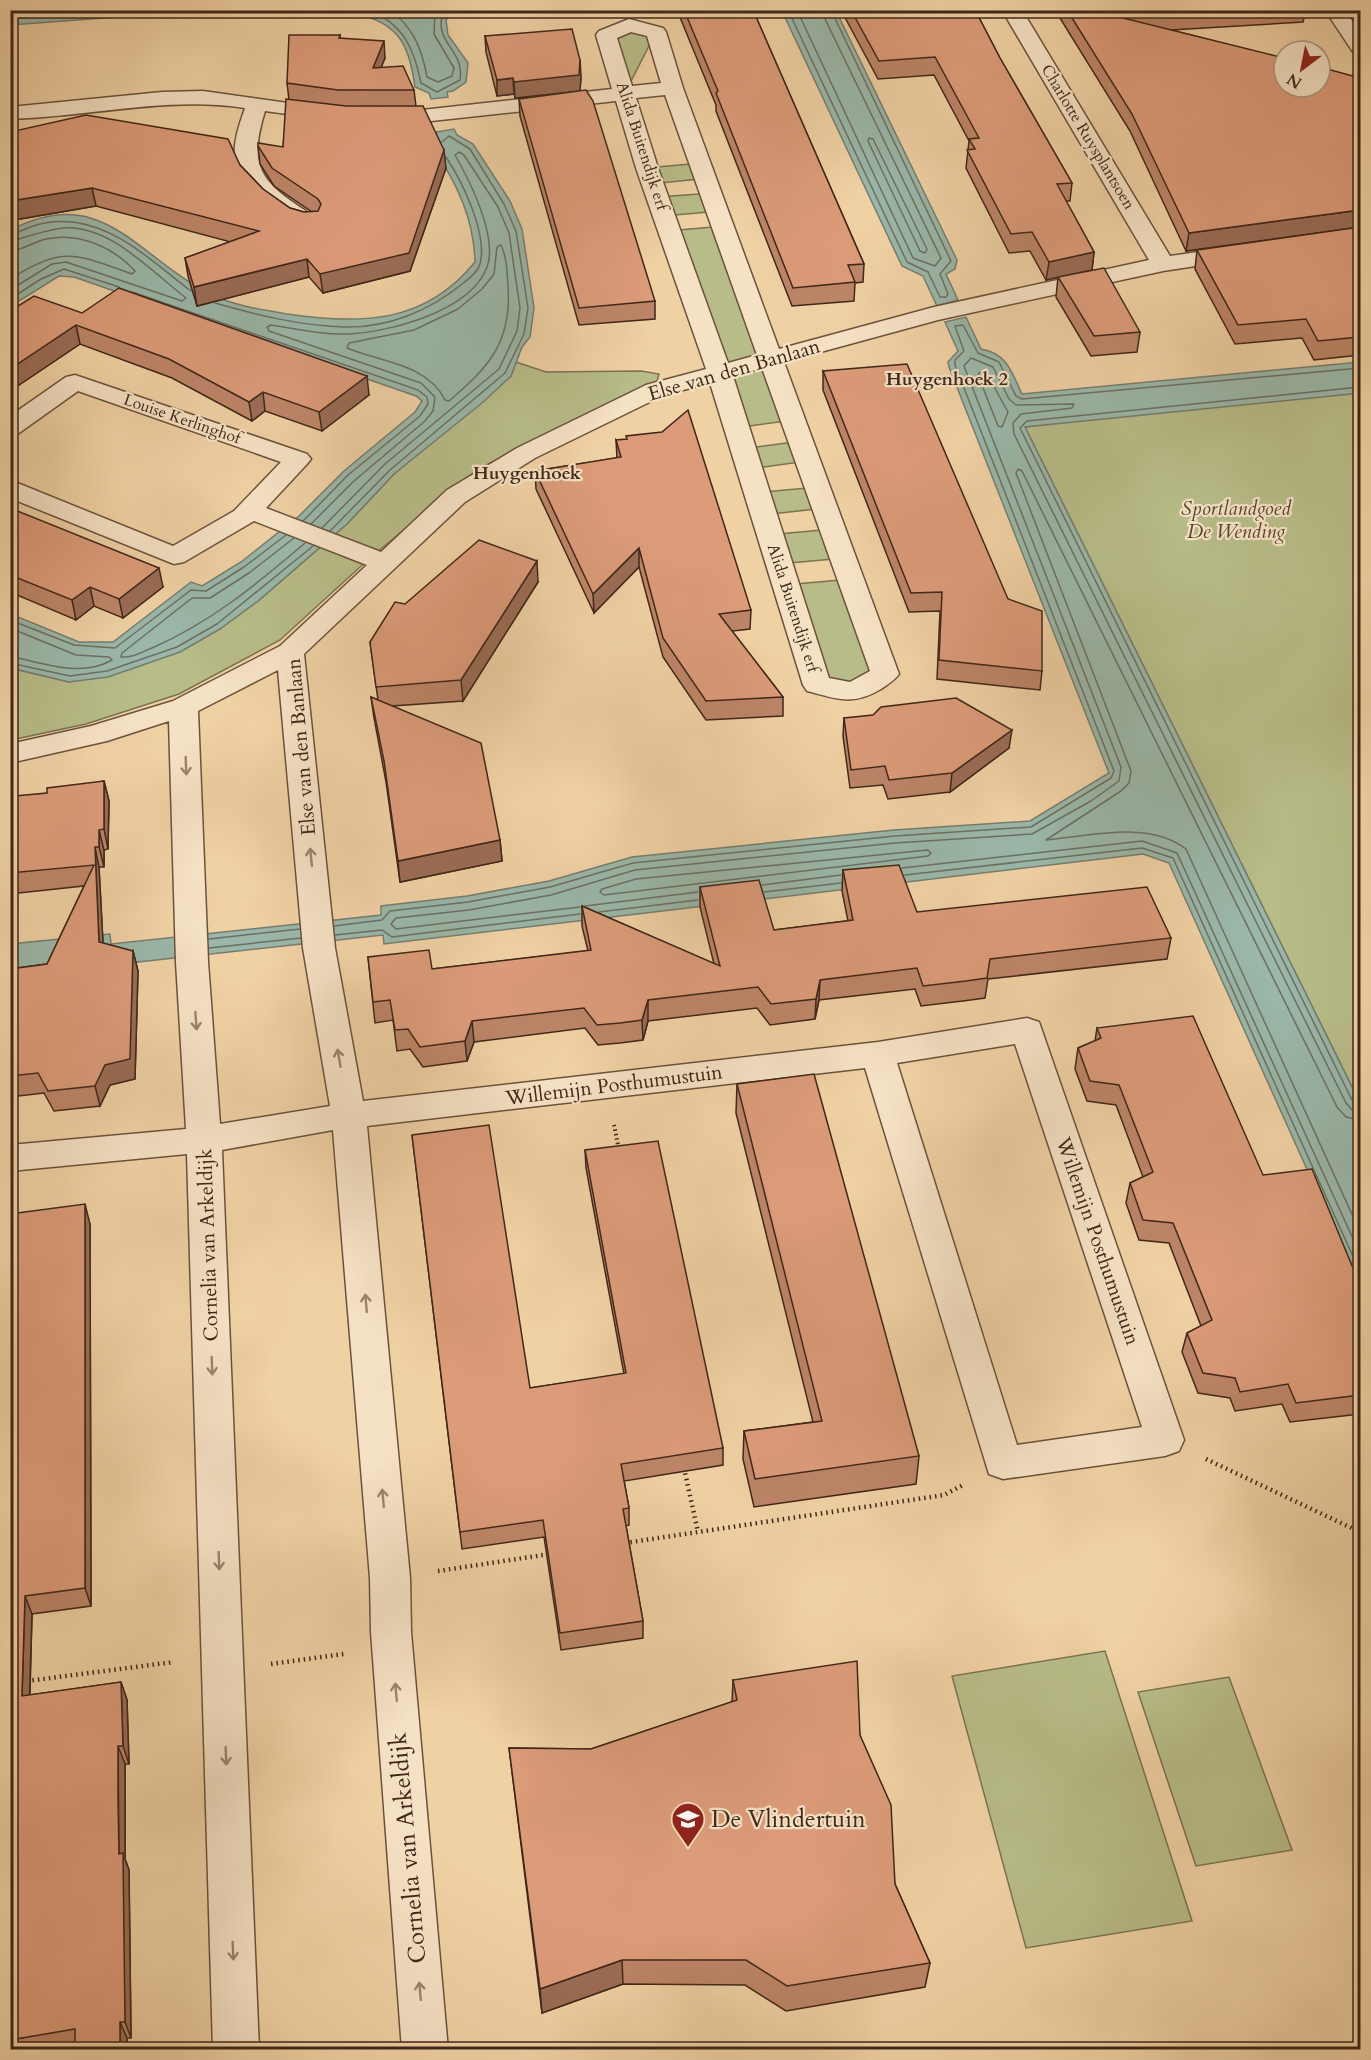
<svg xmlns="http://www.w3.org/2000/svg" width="1371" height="2060" viewBox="0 0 1371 2060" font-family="Cardo,serif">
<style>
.green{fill:#b7bc88;stroke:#7b7251;stroke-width:1.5}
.water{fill:#9ab7a9;stroke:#767d70;stroke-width:1.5}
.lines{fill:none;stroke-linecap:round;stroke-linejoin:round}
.shore{stroke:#6c6f62;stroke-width:1.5}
.street-casing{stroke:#6b523c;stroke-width:3}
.path-far1{stroke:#3f271a;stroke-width:4;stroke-dasharray:1.5 3;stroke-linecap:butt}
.path{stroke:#3f271a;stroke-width:4.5;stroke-dasharray:1.5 4;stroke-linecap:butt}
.street{fill:#f5e1c4;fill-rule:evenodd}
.wall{fill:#bd8568;stroke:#3f271a;stroke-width:1.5}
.shaded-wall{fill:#9a6c55;stroke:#3f271a;stroke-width:1.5}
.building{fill:#dc9b79;stroke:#3f271a;stroke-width:1.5}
.oneway{stroke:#9a846f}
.labels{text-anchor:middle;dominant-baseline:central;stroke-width:4.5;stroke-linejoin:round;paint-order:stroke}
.far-street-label{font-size:16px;fill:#3f271a;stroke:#f5e1c4}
.far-neighbourhood-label{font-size:18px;font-weight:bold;fill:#3f271a;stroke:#f5e1c4}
.far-quarter-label{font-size:18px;font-weight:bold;fill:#3f271a;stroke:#f5e1c4}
.street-label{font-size:20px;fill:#3f271a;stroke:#f5e1c4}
.park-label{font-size:20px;font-style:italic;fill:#574530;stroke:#f5e1c4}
.near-poi-label{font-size:24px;fill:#3f271a;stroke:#f5e1c4;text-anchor:start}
.near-street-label{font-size:24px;fill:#3f271a;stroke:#f5e1c4}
</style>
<rect width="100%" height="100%" fill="#f0d1a4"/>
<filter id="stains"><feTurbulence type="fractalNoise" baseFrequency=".00333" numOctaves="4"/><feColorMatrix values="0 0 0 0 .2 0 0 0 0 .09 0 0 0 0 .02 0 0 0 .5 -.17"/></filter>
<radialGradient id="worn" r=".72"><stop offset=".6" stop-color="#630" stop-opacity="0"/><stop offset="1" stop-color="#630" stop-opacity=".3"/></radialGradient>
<g class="green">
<polygon points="629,25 656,32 625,93 606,35"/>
<polygon points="701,163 708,178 651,184 647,168"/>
<polygon points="713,193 719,211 664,216 658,197"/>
<polygon points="724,226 794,420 735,428 679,230"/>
<polygon points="516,362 546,372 641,371 659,374 657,381 478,469 371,557 280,640 179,694 86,724 11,740 10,668 69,682 258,601 347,524 394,474 511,376"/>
<polygon points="1360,383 1360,1103 1025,427"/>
<polygon points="801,441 808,461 748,469 741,449"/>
<polygon points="817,487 825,508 762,515 755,493"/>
<polygon points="832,529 844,558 779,564 779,534"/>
<polygon points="851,579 885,674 854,692 817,685 785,585"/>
<polygon points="1105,1651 1192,1921 1026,1948 952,1676"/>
<polygon points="1229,1677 1292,1850 1196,1866 1138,1692"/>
</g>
<g class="water">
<polygon points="11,10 197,10 197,11 11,25"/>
<path d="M345 11H453L446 20 448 35 468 63 466 82 453 91 447 92 448 97 431 99 429 93 415 87C408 37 395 21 345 11Z"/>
<polygon points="782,11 836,11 957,260 955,269 946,274 958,300 937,306 923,276 902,266"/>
<path d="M454 129 457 135 473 144 510 201 522 229 534 308 530 337 522 347 511 376 482 403 394 474 347 524 258 601 220 629 180 652 108 677 69 682 11 668V614L79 642H113L191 582 202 586 241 562 299 516 344 471 415 412 422 401 416 396 74 277 59 276 11 306V230C102 182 137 257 208 293 231 305 262 310 287 314 361 324 424 325 475 262 474 220 457 182 433 149L438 138 436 132Z"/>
<path d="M966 317 981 349C1007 353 1012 373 1022 394L1360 362V393L1025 427 1360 1103V1287L1169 863 1143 854 384 944 383 935 111 965 11 989 10 944 110 934 111 944 381 915V906L467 896 549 881 632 857 894 830 1030 821 1109 773 949 367 948 362 958 351 945 322Z"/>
</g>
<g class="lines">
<g class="shore">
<path d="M369 10C403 24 414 48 421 83L437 92 460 80C465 48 431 43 444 10"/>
<path d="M390 10C413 27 422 49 427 77L438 82 452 76 454 68 434 34 435 10"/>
<polyline points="788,10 907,262 928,272 940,297 946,297 948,294 940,274 951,261 831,10"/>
<polyline points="797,10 913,258 935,266 941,258 825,19 824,10"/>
<polyline points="10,19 131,10"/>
<polygon points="869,138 873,139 927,249 925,253 920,251 868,141"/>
<path d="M10 235C21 231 33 225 45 223 105 213 147 258 191 291"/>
<path d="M10 242C28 236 45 230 64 228 110 225 152 272 186 298L182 301 66 262 52 264 10 290"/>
<path d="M501 245C507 258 507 272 508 286 512 342 489 367 449 401L445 400C428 364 380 362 347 348L349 343 414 330 458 309 482 289 494 274 497 247Z"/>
<path d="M10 251C23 250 33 242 46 239 79 232 113 247 135 271L132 274C75 254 65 245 10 279"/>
<polyline points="132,292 418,390 427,397 428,404 420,416 348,475 303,521"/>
<polyline points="10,299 41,279 64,269 119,287"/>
<path d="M215 303C257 315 301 326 345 327 388 328 429 311 462 284 469 279 478 272 480 264 488 234 462 181 446 157"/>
<polygon points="980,372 987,374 1008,412 1002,427 998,426 978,375"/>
<polyline points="1360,387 1027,421 1020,428 1352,1100 1360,1104"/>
<path d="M311 524 354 481 425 421 433 411 435 397 421 383 269 331 267 327 271 325C297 329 322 335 348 334 390 332 471 311 487 267 498 237 470 181 455 155L459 152 464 155 498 207 509 233 520 308 517 331 499 369 385 464 322 528"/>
<polyline points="330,531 390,470 505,373 524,334 528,308 516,231 504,204 470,149 449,136 442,142"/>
<path d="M294 538 249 573 210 598H192L122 653 121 657C133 658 141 652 152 648 210 623 257 584 305 543"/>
<polyline points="10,620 74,645 115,648 191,590 206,591 244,567 286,535"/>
<path d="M10 628 76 655 109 657 112 660C81 678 42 663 10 656"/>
<polyline points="10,663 70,676 107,671 177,647 217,624 313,546"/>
<polygon points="928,850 931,853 928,856 604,895 600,892 602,889 636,879"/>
<polyline points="902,868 1142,841 1177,853 1360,1254"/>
<polyline points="905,875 1142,848 1173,858 1360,1272"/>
<polyline points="762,885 841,875"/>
<polyline points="764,892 841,883"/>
<polyline points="585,906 698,892"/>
<polyline points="580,907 396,929 391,924 396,918 469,910 551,895 635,870 895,843 1032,834 1091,801 1119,781 1121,767 964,366 971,358 993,367 1009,399 1016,405 1074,404 1072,408 1021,414 1013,423 1014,434 1346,1103 1352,1110 1360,1111"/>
<polyline points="599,912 698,900"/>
<polyline points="334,926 382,920 390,911 468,902 550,887 633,863 895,836 1031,827 1111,778 1114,771 955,365 955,360 964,351 955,326 963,325 978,353 999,362 1016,396 1022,399 1360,368"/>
<polyline points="335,935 382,930 392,937 580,914"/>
<polyline points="209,939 300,929"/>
<polyline points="209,948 301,938"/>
<path d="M1360 1120 1346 1117 1337 1107 1022 471 1018 469 1016 473 1131 771 1129 783 1121 791 1046 840C1090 836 1149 820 1186 849L1360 1232"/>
</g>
<defs>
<g id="street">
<path d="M1002 10H1022L1170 256 1240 246 1248 248 1251 253 1248 258 1163 271 938 320 784 362 899 674C894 681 888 684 881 689 852 706 838 699 807 691L803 685 710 383 664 395 535 458 465 502 304 654 335 948 363 1101 878 1042 1027 1018 1039 1022 1184 1440 1179 1451 1165 1456 1003 1479 989 1474 865 1068 367 1126 410 1578 411 1632 448 2050H402L371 1632 370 1578 333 1130 222 1150 259 2050H213L187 1154 10 1171V1145L186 1129 176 962 169 721 107 741 10 763V744L91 726 173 701 280 646 367 565 254 521 184 562 174 564 10 498V480L173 546 234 511 281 462 78 391 19 433 10 435V416L66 377 75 375 307 454 311 459 307 464 266 508 381 552 447 490 517 448 646 385 706 369 636 168 616 101 422 122 374 121 371 116 374 111 422 110 612 89 596 35 599 31 629 19 663 28 666 32 683 88 779 349 934 307 1149 260ZM631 32 647 36 661 83 632 86 617 38ZM665 95 757 355 728 363 658 168 636 98ZM762 368 870 671 850 682 829 678 733 376ZM278 670 303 948 330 1106 220 1124 208 962 198 711ZM1015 1044 1142 1427 1017 1445 897 1063Z"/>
<polygon points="1325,10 1345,10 1360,33 1360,54 1353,52"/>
<path d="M203 91 338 110 342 114 338 118 331 120 265 111C248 166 260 181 306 211L309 216 306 221C280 227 238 183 235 158 233 141 240 123 245 108 166 96 89 117 10 119V107L162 92Z"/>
</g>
</defs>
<use href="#street" class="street-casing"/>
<polyline class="path-far1" points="614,1125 619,1150"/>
<g class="path">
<polyline points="1206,1459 1360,1532"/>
<polyline points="684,1468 698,1532"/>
<polyline points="625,1543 944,1495 963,1485"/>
<polyline points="438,1571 550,1554"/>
<polyline points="271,1664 344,1654"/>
<polyline points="27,1681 174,1662"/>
</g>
<use href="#street" class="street"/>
</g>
<g class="wall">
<polygon points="677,10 753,10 864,264 863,282 855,283 854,301 792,306 716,111 716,105"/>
<polygon points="841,10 975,10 1000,58 1072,183 1070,201 1066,201 1094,252 1092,270 1046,280 1030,251 1009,253 966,168 969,141 934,75 878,79"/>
<polygon points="1055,10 1306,10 1303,22 1171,30 1360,78 1360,355 1314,360 1302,338 1235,344 1195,269 1197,250 1338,230 1186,251 1130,131"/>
<polygon points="340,35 340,38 385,58 381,67 414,90 416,106 446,168 410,271 323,293 309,277 197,306 188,276 185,258 231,242 96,206 14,220 10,132 240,165 263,189 290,208 304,212 312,212 274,186 260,164 258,146 283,147 289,100 287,83"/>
<polygon points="485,36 581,76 580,91 515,98 514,94 497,96 486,52"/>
<polygon points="519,99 655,301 655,319 579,325 520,116"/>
<polygon points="1058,277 1140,332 1137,352 1091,356 1056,297"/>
<polygon points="82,313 369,395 322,431 265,411 252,421 172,378 80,344 10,391"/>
<polygon points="823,371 1008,599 1042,671 1040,690 937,679 940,611 909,612 823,390"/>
<polygon points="616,440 751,610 750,629 732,631 783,697 783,716 706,720 663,657 639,567 594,613 536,489 535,471 617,458"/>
<polygon points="10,508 163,587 123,618 94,606 76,620 10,592"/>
<polygon points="538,582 463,701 393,706 500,840 502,861 400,882 386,782 374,718 371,697 378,700 370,642 405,604"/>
<polygon points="844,718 1009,748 950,792 888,799 883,785 850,788 843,736"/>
<polygon points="104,781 109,801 108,849 104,850 104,867 99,867 103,943 133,951 138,971 135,1079 110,1085 100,1106 54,1111 44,1093 10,1097 10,969 47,964 84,886 10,894 10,806 15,805 47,793"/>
<polygon points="843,870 917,912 1171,938 1167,959 988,979 985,998 963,1001 921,1006 915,989 819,1000 815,1019 770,1025 757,1008 648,1021 643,1040 620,1043 598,1045 585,1028 474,1042 467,1061 423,1067 410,1049 397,1051 393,1020 375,1023 368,957 432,969 588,951 582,926 582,906 714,964 700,907 700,887 774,930 848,921 842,891"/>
<polygon points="1097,1028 1263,1175 1360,1285 1360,1414 1290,1422 1282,1404 1235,1411 1230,1398 1198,1393 1182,1352 1187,1333 1201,1326 1169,1243 1139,1240 1126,1203 1130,1183 1143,1177 1116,1105 1087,1101 1075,1069 1078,1048 1095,1041"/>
<polygon points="737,1084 919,1456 916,1484 754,1507 743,1459 744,1431 813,1422 736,1113"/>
<polygon points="412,1135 530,1388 624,1374 586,1168 585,1150 723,1448 723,1465 624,1481 629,1508 629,1525 626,1526 643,1621 643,1638 561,1650 544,1537 462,1549"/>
<polygon points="10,1214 90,1224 91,1606 32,1614 30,1695 121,1682 127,1700 129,1764 125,1764 125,1859 129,1870 131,2038 127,2038 127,2049 75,2049 75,2046 56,2049 10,2049"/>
<polygon points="733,1680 860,1735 895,1884 930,1963 925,1987 786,2011 745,1985 623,1984 542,2013 509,1748 591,1749 732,1702"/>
</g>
<g class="shaded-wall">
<polygon points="384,41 385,58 374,85 373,68"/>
<polygon points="580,60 581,76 580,91 515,98 514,82"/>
<polygon points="513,78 514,94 497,96 497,80"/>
<polygon points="444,150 446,168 410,271 323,293 320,274"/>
<polygon points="92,188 96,206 14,220 10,223 10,201"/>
<polygon points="1360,210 1360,227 1186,251 1189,233"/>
<polygon points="1094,252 1092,270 1046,280 1049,262"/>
<polygon points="307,259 309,277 197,306 194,287"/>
<polygon points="76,325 80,344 10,391 10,369"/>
<polygon points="367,376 369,395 322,431 319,412"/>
<polygon points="263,392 265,411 252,421 249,402"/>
<polygon points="639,548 639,567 594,613 593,594"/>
<polygon points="537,561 538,582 463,701 461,680"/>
<polygon points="159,568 163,587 123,618 119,599"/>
<polygon points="90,587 94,606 76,620 72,600"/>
<polygon points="1012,730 1009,748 950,792 952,773"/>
<polygon points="104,781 109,801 108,849 104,829"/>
<polygon points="99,830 104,850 104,867 99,847"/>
<polygon points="500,840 502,861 400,882 398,861"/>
<polygon points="95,847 99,867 104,962 99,942"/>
<polygon points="133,951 138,971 135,1079 110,1085 100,1106 95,1086"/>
<polygon points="820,980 819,1000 815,1019 816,999"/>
<polygon points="648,1000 648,1021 643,1040 642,1020"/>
<polygon points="472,1021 474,1042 467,1061 465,1041"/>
<polygon points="85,1204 90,1224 91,1606 85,1588"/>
<polygon points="25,1596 32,1614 29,1714 22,1696"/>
<polygon points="121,1682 127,1700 129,1764 123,1746"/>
<polygon points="118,1746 125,1764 125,1859 129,1870 131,2038 125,2022 119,1854"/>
<polygon points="622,1960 623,1984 542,2013 540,1989"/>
<polygon points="120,2022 127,2038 127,2049 120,2049"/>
</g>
<g class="building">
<polygon points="684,10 753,10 864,264 848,265 855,282 793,288 716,93 718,91"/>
<polygon points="851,10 975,10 1000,58 1072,183 1057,184 1094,252 1049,262 1032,232 1011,234 967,150 975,149 969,139 979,138 935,57 879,61"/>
<polygon points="1067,10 1209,10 1115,16 1284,58 1284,87 1320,87 1320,67 1360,78 1360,210 1189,233 1132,114"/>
<polygon points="572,29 580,60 579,75 514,82 513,78 497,80 485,36"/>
<polygon points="289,35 340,35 339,38 384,41 373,68 403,66 414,90 338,90 287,83"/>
<polygon points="586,90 593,101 655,301 579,308 519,99"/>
<polygon points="286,99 346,106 423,106 444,150 409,253 320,274 307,259 194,287 185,258 259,231 92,188 10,201 10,132 86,115 228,139 240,165 263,189 290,208 304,212 318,211 321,204 318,199 272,168 258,146 258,143 283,147"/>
<polygon points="1360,227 1360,337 1318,341 1306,319 1238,325 1197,250"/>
<polygon points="1104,268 1140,332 1094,336 1058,277"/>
<polygon points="119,288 367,376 319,412 263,392 249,402 169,359 76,325 10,369 10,311 34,296 82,313"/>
<polygon points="907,364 1008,599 1042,611 1042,671 939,660 942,592 911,593 823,371"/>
<polygon points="688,410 751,610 719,614 783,697 706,701 663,638 639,548 593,594 535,471 621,457 616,440 627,439 626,436 662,432"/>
<polygon points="10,508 159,568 119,599 90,587 72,600 10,575"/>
<polygon points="479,540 537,561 461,680 376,687 370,642 395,602 405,604"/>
<polygon points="371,697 481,743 500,840 398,861 384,761"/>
<polygon points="956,698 1012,730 952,773 889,780 885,766 851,770 844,718 873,715 881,707"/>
<polygon points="104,781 104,829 99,830 99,847 95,847 99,942 133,951 130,1059 105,1065 95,1086 48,1091 38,1073 10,1076 10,969 47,964 94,865 10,873 10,806 15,805 15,796 47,793 47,788"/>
<polygon points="899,865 917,912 1147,887 1171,938 990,959 987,978 966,981 923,986 917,968 820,980 816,999 771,1004 758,987 648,1000 642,1020 620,1023 597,1025 584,1008 472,1021 465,1041 420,1047 408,1029 395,1030 390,1000 373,1002 368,957 429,950 432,969 591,950 582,906 720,966 700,887 759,880 774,930 853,920 843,870"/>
<polygon points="1193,1016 1263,1175 1312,1169 1360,1285 1360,1395 1296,1403 1288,1384 1240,1392 1235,1378 1203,1373 1187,1333 1212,1320 1173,1223 1143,1220 1130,1183 1153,1172 1119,1085 1090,1081 1078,1048 1101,1038 1097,1028"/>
<polygon points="814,1074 919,1456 755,1479 744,1431 822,1421 737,1084"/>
<polygon points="489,1125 530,1388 626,1373 585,1150 658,1141 723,1448 621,1464 629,1508 623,1509 643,1621 560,1633 543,1520 460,1532 412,1135"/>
<polygon points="85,1204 85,1588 25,1596 22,1696 121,1682 123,1746 118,1746 118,1800 119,1854 123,1853 125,2022 120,2022 120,2049 75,2049 75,2029 10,2040 10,1214"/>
<polygon points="857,1661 860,1735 891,1805 895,1884 930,1963 787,1986 746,1960 622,1960 540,1989 509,1748 591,1749 737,1700 733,1680"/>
</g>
<defs><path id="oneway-shaft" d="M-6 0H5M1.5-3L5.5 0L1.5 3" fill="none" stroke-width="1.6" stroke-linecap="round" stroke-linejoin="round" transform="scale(1.5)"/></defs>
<g class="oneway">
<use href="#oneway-shaft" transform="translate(186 766) rotate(88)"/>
<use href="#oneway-shaft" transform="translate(311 857) rotate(-96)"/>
<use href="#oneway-shaft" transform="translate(196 1021) rotate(86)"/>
<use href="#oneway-shaft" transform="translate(339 1058) rotate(-100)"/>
<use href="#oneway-shaft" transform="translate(366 1303) rotate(-95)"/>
<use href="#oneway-shaft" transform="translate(212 1366) rotate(88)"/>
<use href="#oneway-shaft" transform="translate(383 1498) rotate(-95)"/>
<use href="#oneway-shaft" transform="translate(219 1561) rotate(88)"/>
<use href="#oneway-shaft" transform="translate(396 1692) rotate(-95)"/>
<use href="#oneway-shaft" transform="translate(226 1756) rotate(88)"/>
<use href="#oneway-shaft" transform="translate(233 1951) rotate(88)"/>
<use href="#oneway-shaft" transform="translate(420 1991) rotate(-95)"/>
</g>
<defs>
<symbol id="school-pin" viewBox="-11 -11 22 30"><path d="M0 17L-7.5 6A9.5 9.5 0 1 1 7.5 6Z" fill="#8f2418" stroke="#f5e1c4"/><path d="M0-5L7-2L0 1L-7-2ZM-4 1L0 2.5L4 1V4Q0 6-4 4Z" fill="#fff"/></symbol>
</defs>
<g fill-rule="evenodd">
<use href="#school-pin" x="669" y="1800" width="38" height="52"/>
</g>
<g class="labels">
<g class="far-street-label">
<text transform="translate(1088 137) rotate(59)">Charlotte Ruysplantsoen</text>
<text transform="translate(642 146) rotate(72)">Alida Buitendijk erf</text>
<text transform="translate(182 419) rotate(19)">Louise Kerlinghof</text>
<text transform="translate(793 608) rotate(72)">Alida Buitendijk erf</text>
</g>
<g class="far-neighbourhood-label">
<text x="947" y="379">Huygenhoek 2</text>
</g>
<g class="far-quarter-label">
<text x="527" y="473">Huygenhoek</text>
</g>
<g class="street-label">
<text transform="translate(734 370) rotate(-16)">Else van den Banlaan</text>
<text transform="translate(301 747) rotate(-95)">Else van den Banlaan</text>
<text transform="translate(614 1085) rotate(-7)">Willemijn Posthumustuin</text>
<text transform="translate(1098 1241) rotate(71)">Willemijn Posthumustuin</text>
<text transform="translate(208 1245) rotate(-92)">Cornelia van Arkeldijk</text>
</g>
<g class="park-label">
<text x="1236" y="508">Sportlandgoed<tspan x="1236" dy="23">De Wending</tspan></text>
</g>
<g class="near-poi-label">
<text x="711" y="1819">De Vlindertuin</text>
</g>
<g class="near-street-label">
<text transform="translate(408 1848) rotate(-95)">Cornelia van Arkeldijk</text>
</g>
</g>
<rect width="1371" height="2060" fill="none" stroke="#f0d1a4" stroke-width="36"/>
<rect x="12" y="12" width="1347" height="2036" fill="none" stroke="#3f271a" stroke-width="3"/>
<rect x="18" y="18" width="1335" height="2024" fill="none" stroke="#3f271a" stroke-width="1.5"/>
<g transform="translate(1302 69) rotate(212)"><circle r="28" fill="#f5e1c4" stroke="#ac9780" stroke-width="1.5"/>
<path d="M0-4.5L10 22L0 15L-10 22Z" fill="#8f2418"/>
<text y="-9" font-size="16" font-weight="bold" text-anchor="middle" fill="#3f271a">N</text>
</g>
<rect width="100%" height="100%" filter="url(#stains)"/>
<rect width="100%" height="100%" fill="url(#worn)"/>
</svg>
